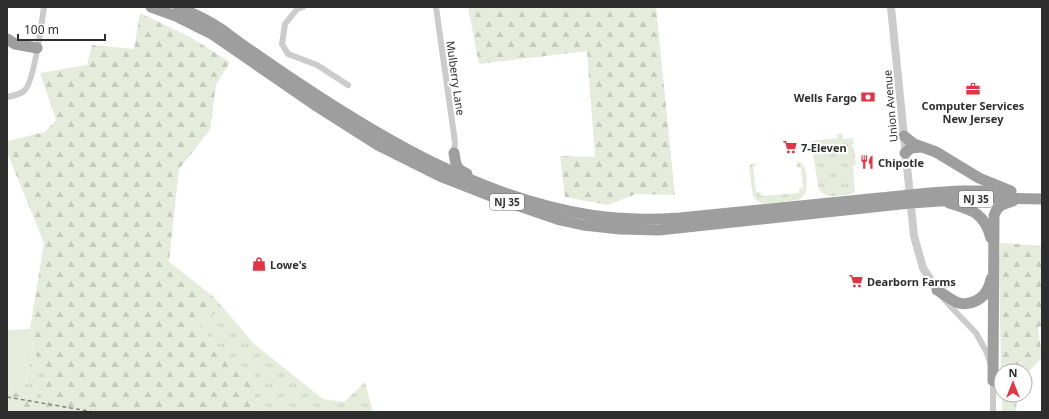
<svg xmlns="http://www.w3.org/2000/svg" width="1049" height="419" viewBox="0 0 1049 419" font-family="'Noto Sans',sans-serif">
<style>
.grass{fill:url(#grass-tufts)}
.forest{fill:url(#forest-firs)}
.park{fill:#e5ecdc}
.lines{fill:none;stroke-linecap:round;stroke-linejoin:round}
.minor{stroke:#cbcbcb;stroke-width:6}
.tertiary{stroke:#cbcbcb;stroke-width:8}
.trunk{stroke:#9e9e9e;stroke-width:11}
.rail{stroke:#838383;stroke-width:1.5;stroke-dasharray:4 3;stroke-linecap:butt}
.labels{text-anchor:middle;dominant-baseline:central;stroke-width:4;stroke-linejoin:round;paint-order:stroke}
.shield{fill:#fff;stroke:#6d6d6d;stroke-width:1}
.shield-label{font-size:10px;font-weight:bold;fill:#2e2e2e}
.street-label{font-size:11px;fill:#2e2e2e;stroke:#fff}
.poi-label{font-size:11px;font-weight:bold;fill:#2e2e2e;stroke:#fff;text-anchor:start}
</style>
<defs>
<pattern id="grass-tufts" width="24" height="20" patternUnits="userSpaceOnUse"><rect width="24" height="20" fill="#e5ecdc"/><path d="M3 7l-1-3M5 7V3M7 7l1-3M15 17l-1-3M17 17v-4M19 17l1-3" fill="none" stroke="#c5cbbd"/></pattern>
<pattern id="forest-firs" width="22" height="20" patternUnits="userSpaceOnUse"><rect width="22" height="20" fill="#e5ecdc"/><path d="M5 1l3.5 6h-7zM16 11l3.5 6h-7z" fill="#c5cbbd"/></pattern>
</defs>
<rect width="100%" height="100%" fill="#fff"/>
<g class="grass">
<path d="M837 134H842L843 138 844 139 853 138 854 144H852V147H854L856 165H853L855 191 852 194C840 195 823 201 818 186L811 141 837 138Z"/>
<path d="M797 161C800 162 803 164 804 167 807 172 808 188 805 193 804 196 801 198 798 200L764 204C759 202 755 200 753 195L749 168 750 165 755 163 757 165 753 166 756 192H760L761 196 799 193V189L803 188 801 168 797 167Z"/>
<polygon points="214,297 254,344 323,399 344,402 365,382 373,412 259,412 254,374 229,366 199,323 217,312"/>
<polygon points="33,348 47,381 38,397 7,392 7,380 25,383"/>
</g>
<g class="forest">
<polygon points="468,7 656,7 675,195 636,194 608,205 565,197 560,156 595,157 587,51 479,64"/>
<polygon points="140,13 190,37 230,62 216,85 210,130 179,169 169,262 214,297 217,312 199,323 229,366 254,374 259,412 7,412 7,392 38,397 47,381 33,348 30,329 44,243 7,152 7,141 45,132 56,120 40,73 87,65 92,45 134,49"/>
<polygon points="1000,243 1033,245 1042,247 1042,326 1038,327 1042,358 1025,375 1025,371 1001,371 999,264"/>
<polygon points="1002,395 1017,395 1016,412 1002,412"/>
</g>
<polygon class="park" points="30,329 33,348 25,383 7,380 7,330"/>
<g class="lines">
<g class="minor">
<polyline points="303,7 297,9 285,24 282,44 288,54 317,65 348,85"/>
<polyline points="436,7 455,142 454,153"/>
<path d="M7 97C12 96 20 94 24 91 34 84 42 21 44 7"/>
<polyline points="943,298 952,308 976,333 986,351 990,362"/>
<polyline points="993,379 993,412"/>
</g>
<polyline class="tertiary" points="891,7 914,236 923,268 937,290"/>
<g class="trunk">
<polyline points="151,7 176,16 212,34 315,105 378,145 442,177 493,197 560,220 583,225 620,229 659,230 910,203 987,198 1042,199"/>
<path d="M178 7C193 13 208 20 221 29 232 37 242 45 253 52 269 63 284 74 300 84 389 143 484 198 590 215 620 220 650 220 680 218L930 193 959 191H998"/>
<polyline points="7,39 15,44 37,48"/>
<polyline points="904,136 914,144 936,152 979,178 1011,191"/>
<path d="M454 153C456 165 455 168 467 174"/>
<polyline points="905,153 911,148 921,147"/>
<path d="M949 203C972 210 984 212 991 238"/>
<path d="M937 290C944 294 952 301 959 303 970 306 984 299 988 288 990 285 990 282 991 279"/>
<path d="M993 381 994 216C997 205 1003 204 1013 201"/>
</g>
<polyline class="rail" points="7,397 94,412"/>
</g>
<defs>
<symbol id="office-bare" viewBox="-9 -9 18 18"><path d="M-6-3h4V-5.5h4V-3h4V5H-6ZM-1-4.5V-3h2v-1.5ZM-6 0V1H6V0Z" fill="#e33345" stroke="#fff" stroke-width="2.5" paint-order="stroke"/></symbol>
<symbol id="bank-bare" viewBox="-9 -9 18 18"><path d="M-6-4H6V4H-6ZM0-2.3a2.3 2.3 0 1 0 0 4.6a2.3 2.3 0 1 0 0-4.6Z" fill="#e33345" stroke="#fff" stroke-width="2.5" paint-order="stroke"/></symbol>
<symbol id="supermarket-bare" viewBox="-9 -9 18 18"><path d="M-6-5.5h2.5l.6 2H6L4.5 2H-2.5L-4.4-4H-6ZM-1.5 3.2a1.3 1.3 0 1 0 .1 0ZM3 3.2a1.3 1.3 0 1 0 .1 0Z" fill="#e33345" stroke="#fff" stroke-width="2.5" paint-order="stroke"/></symbol>
<symbol id="restaurant-bare" viewBox="-9 -9 18 18"><path d="M-5-6h1v4h1v-4h1v4h1v-4h1v5L-1.5 .5V6h-2V.5L-5-1ZM5-6V6H3V1.5H1.5Q1.5-4 5-6Z" fill="#e33345" stroke="#fff" stroke-width="2.5" paint-order="stroke"/></symbol>
<symbol id="shop-bare" viewBox="-9 -9 18 18"><path d="M-5-2.5h2.3a2.7 3.5 0 0 1 5.4 0H5L5.5 6h-11ZM-1.5-2.5h3a1.5 2.3 0 0 0-3 0Z" fill="#e33345" stroke="#fff" stroke-width="2.5" paint-order="stroke"/></symbol>
</defs>
<g fill-rule="evenodd">
<use href="#office-bare" x="963" y="79" width="20" height="20"/>
<use href="#bank-bare" x="858" y="87" width="20" height="20"/>
<use href="#supermarket-bare" x="780" y="137" width="20" height="20"/>
<use href="#restaurant-bare" x="857" y="152" width="20" height="20"/>
<use href="#shop-bare" x="249" y="254" width="20" height="20"/>
<use href="#supermarket-bare" x="846" y="271" width="20" height="20"/>
</g>
<g class="labels">
<g class="shield">
<rect x="959" y="191" width="34" height="16" rx="3"/>
<rect x="490" y="194" width="34" height="16" rx="3"/>
</g>
<g class="shield-label">
<text x="976" y="199">NJ 35</text>
<text x="507" y="202">NJ 35</text>
</g>
<g class="street-label">
<text transform="translate(456 78) rotate(82)">Mulberry Lane</text>
<text transform="translate(890 106) rotate(-95)">Union Avenue</text>
</g>
<g class="poi-label">
<text x="857" y="97" text-anchor="end">Wells Fargo</text>
<text x="973" y="105" text-anchor="middle">Computer Services<tspan x="973" dy="13">New Jersey</tspan></text>
<text x="801" y="147">7-Eleven</text>
<text x="878" y="162">Chipotle</text>
<text x="270" y="264">Lowe's</text>
<text x="867" y="281">Dearborn Farms</text>
</g>
</g>
<rect width="1049" height="419" fill="none" stroke="#2e2e2e" stroke-width="16"/>
<g transform="translate(1013 383)"><circle r="19" fill="#ffffff" stroke="#ababab"/>
<path d="M0-3L7 15L0 10L-7 15Z" fill="#e33345"/>
<text y="-6" font-size="11" font-weight="bold" text-anchor="middle" fill="#2e2e2e">N</text>
</g>
<path d="M18 34v6h87v-6" fill="none" stroke="#2e2e2e" stroke-width="2"/>
<text x="24" y="34" font-size="12" fill="#2e2e2e" stroke="#ffffff" stroke-width="3" paint-order="stroke">100 m</text>
</svg>
